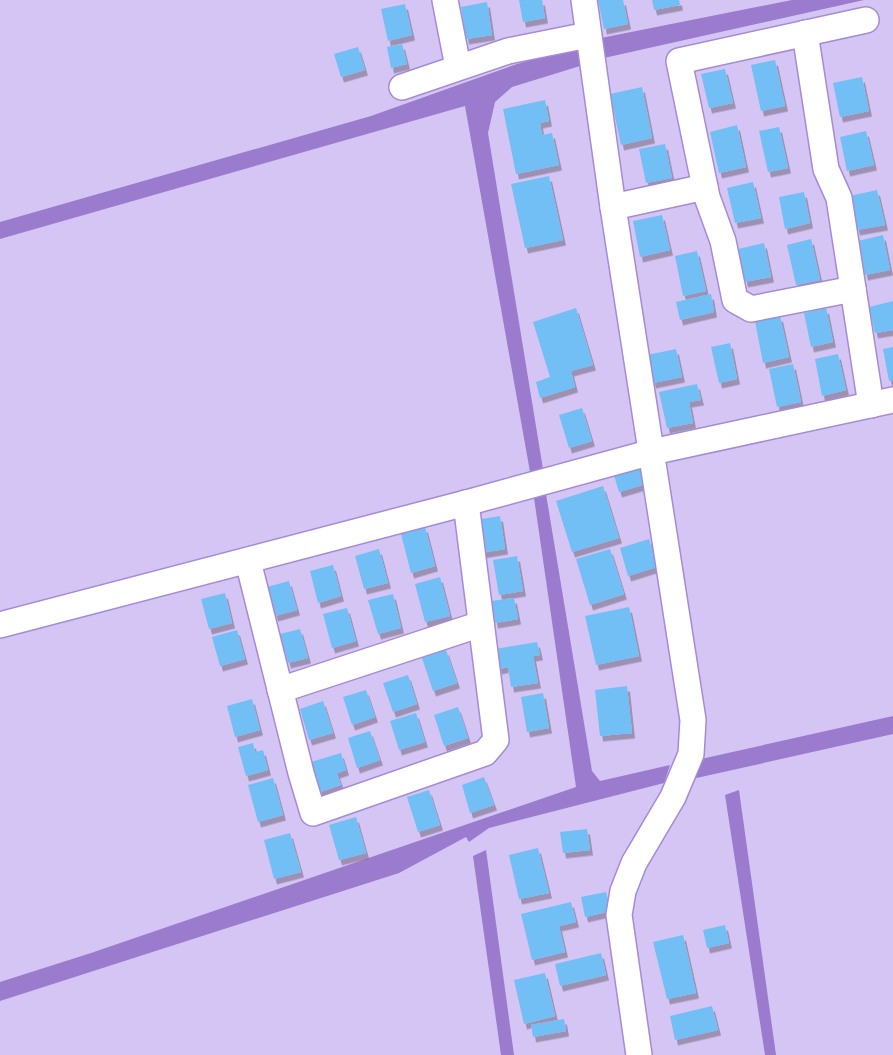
<svg xmlns="http://www.w3.org/2000/svg" width="893" height="1055" viewBox="0 0 893 1055" font-family="'Nunito Sans',sans-serif">
<style>
.water{fill:#9a7bcd}
.building{fill:#71bff5;filter:url(#shadow)}
.lines{fill:none;stroke-linecap:round;stroke-linejoin:round}
.minor-casing{stroke:#a58bd4;stroke-width:28}
.minor{stroke:#fff;stroke-width:25}
</style>
<defs>
<filter id="shadow"><feDropShadow dx="3" dy="5.5" stdDeviation="0" flood-color="#0004"/></filter>
</defs>
<rect width="100%" height="100%" fill="#d5c5f4"/>
<g class="water">
<polygon points="792,0 864,0 604,58 601,38"/>
<polygon points="577,47 580,66 512,87 495,102 488,133 543,469 530,472 465,106 0,239 0,222 371,116 517,64"/>
<polygon points="545,488 592,771 600,781 670,765 664,783 489,828 469,842 466,837 399,873 0,1001 0,982 91,953 576,787 533,491"/>
<polygon points="893,716 893,734 692,779 701,759"/>
<polygon points="739,790 776,1055 765,1055 725,795"/>
<polygon points="486,850 514,1055 501,1055 473,856"/>
</g>
<g class="building">
<polygon points="519,0 542,0 545,18 523,22"/>
<polygon points="598,0 623,0 628,24 604,29"/>
<polygon points="652,0 679,0 680,5 654,10"/>
<polygon points="487,2 492,35 466,39 461,7"/>
<polygon points="405,4 412,35 388,41 381,9"/>
<polygon points="402,44 407,64 391,68 387,47"/>
<polygon points="358,47 365,70 341,77 334,54"/>
<polygon points="775,60 785,106 761,111 751,65"/>
<polygon points="725,69 733,103 709,108 701,74"/>
<polygon points="862,77 869,111 840,117 833,83"/>
<polygon points="642,87 652,138 621,145 610,94"/>
<polygon points="545,100 549,121 540,123 542,135 552,133 559,165 516,174 503,109"/>
<polygon points="737,125 746,167 719,173 710,132"/>
<polygon points="779,127 788,168 768,172 759,131"/>
<polygon points="866,131 874,165 847,171 840,137"/>
<polygon points="665,144 672,178 646,183 639,149"/>
<polygon points="549,176 563,240 525,248 511,184"/>
<polygon points="753,182 761,218 735,223 727,188"/>
<polygon points="877,190 885,225 857,230 850,196"/>
<polygon points="804,192 810,223 785,229 779,197"/>
<polygon points="662,215 670,250 640,257 633,221"/>
<polygon points="883,235 890,270 865,275 858,241"/>
<polygon points="811,239 820,280 796,285 787,245"/>
<polygon points="764,243 771,277 745,282 738,249"/>
<polygon points="697,251 706,291 683,296 675,256"/>
<polygon points="711,294 714,312 680,320 676,302"/>
<polygon points="893,301 893,330 875,333 869,307"/>
<polygon points="576,308 593,365 571,371 575,387 540,398 536,382 550,377 533,322"/>
<polygon points="826,308 833,342 811,347 804,313"/>
<polygon points="780,316 789,357 763,363 755,321"/>
<polygon points="730,343 737,379 719,383 711,347"/>
<polygon points="893,347 893,380 889,381 883,349"/>
<polygon points="676,349 682,377 653,383 647,355"/>
<polygon points="838,354 846,390 822,396 815,359"/>
<polygon points="793,364 801,402 777,407 769,369"/>
<polygon points="697,384 701,400 689,402 693,423 667,428 659,392"/>
<polygon points="582,408 592,441 569,448 559,415"/>
<polygon points="640,464 646,484 619,492 613,472"/>
<polygon points="603,486 619,538 572,552 556,501"/>
<polygon points="500,516 505,549 481,553 476,520"/>
<polygon points="425,527 435,566 411,573 401,534"/>
<polygon points="649,539 657,567 628,576 620,548"/>
<polygon points="379,549 388,583 364,589 355,556"/>
<polygon points="610,549 624,594 590,605 576,559"/>
<polygon points="517,556 523,591 499,595 493,560"/>
<polygon points="333,565 341,596 318,603 310,571"/>
<polygon points="440,577 450,616 425,622 415,584"/>
<polygon points="289,581 297,610 275,616 267,587"/>
<polygon points="225,593 232,623 209,629 201,599"/>
<polygon points="393,594 401,628 378,634 368,600"/>
<polygon points="514,598 518,619 495,623 491,601"/>
<polygon points="629,607 639,656 596,665 585,616"/>
<polygon points="347,608 356,641 332,648 323,614"/>
<polygon points="300,629 308,658 288,663 280,634"/>
<polygon points="237,630 245,659 220,666 212,637"/>
<polygon points="537,642 540,655 533,656 538,683 511,687 508,667 499,669 495,649"/>
<polygon points="446,650 457,683 433,691 422,658"/>
<polygon points="408,675 417,704 393,712 383,683"/>
<polygon points="627,686 632,733 600,736 595,690"/>
<polygon points="366,690 375,717 352,725 343,697"/>
<polygon points="543,693 549,728 527,732 521,697"/>
<polygon points="252,699 260,730 235,737 227,706"/>
<polygon points="323,701 333,733 309,740 300,709"/>
<polygon points="458,707 468,738 444,746 434,715"/>
<polygon points="416,713 425,742 399,750 390,721"/>
<polygon points="370,731 380,760 357,768 348,738"/>
<polygon points="253,743 255,752 263,750 268,770 246,776 238,747"/>
<polygon points="341,753 346,770 337,773 341,785 320,792 311,762"/>
<polygon points="484,777 494,805 470,813 462,785"/>
<polygon points="273,778 283,815 258,822 248,785"/>
<polygon points="429,790 440,825 418,832 407,797"/>
<polygon points="356,817 366,853 339,860 329,825"/>
<polygon points="587,829 590,850 563,853 560,832"/>
<polygon points="290,833 301,872 274,879 264,840"/>
<polygon points="538,848 549,893 519,899 509,855"/>
<polygon points="606,892 611,911 585,917 581,897"/>
<polygon points="571,902 576,922 559,926 565,952 532,960 521,914"/>
<polygon points="725,925 729,943 707,948 703,930"/>
<polygon points="683,935 696,993 667,999 653,942"/>
<polygon points="601,953 606,975 560,986 555,964"/>
<polygon points="545,973 555,1016 524,1024 514,980"/>
<polygon points="712,1006 718,1030 675,1040 670,1016"/>
<polygon points="564,1019 566,1031 533,1037 531,1025"/>
</g>
<g class="lines">
<defs>
<g id="minor">
<polyline points="445,0 458,67"/>
<polyline points="584,0 613,207 693,720 691,754 673,797 634,863 623,891 619,915 639,1055"/>
<polyline points="805,33 826,169 839,198 871,405"/>
<polyline points="402,87 508,51 588,35"/>
<polyline points="613,207 705,187"/>
<polyline points="853,289 751,309 735,300 723,241 707,197 679,61 866,20"/>
<polyline points="248,561 301,773 313,813 485,753 496,740 466,503"/>
<polyline points="0,625 466,503 652,452 893,400"/>
<polyline points="280,690 481,624"/>
</g>
</defs>
<use href="#minor" class="minor-casing"/>
<use href="#minor" class="minor"/>
</g>
</svg>
